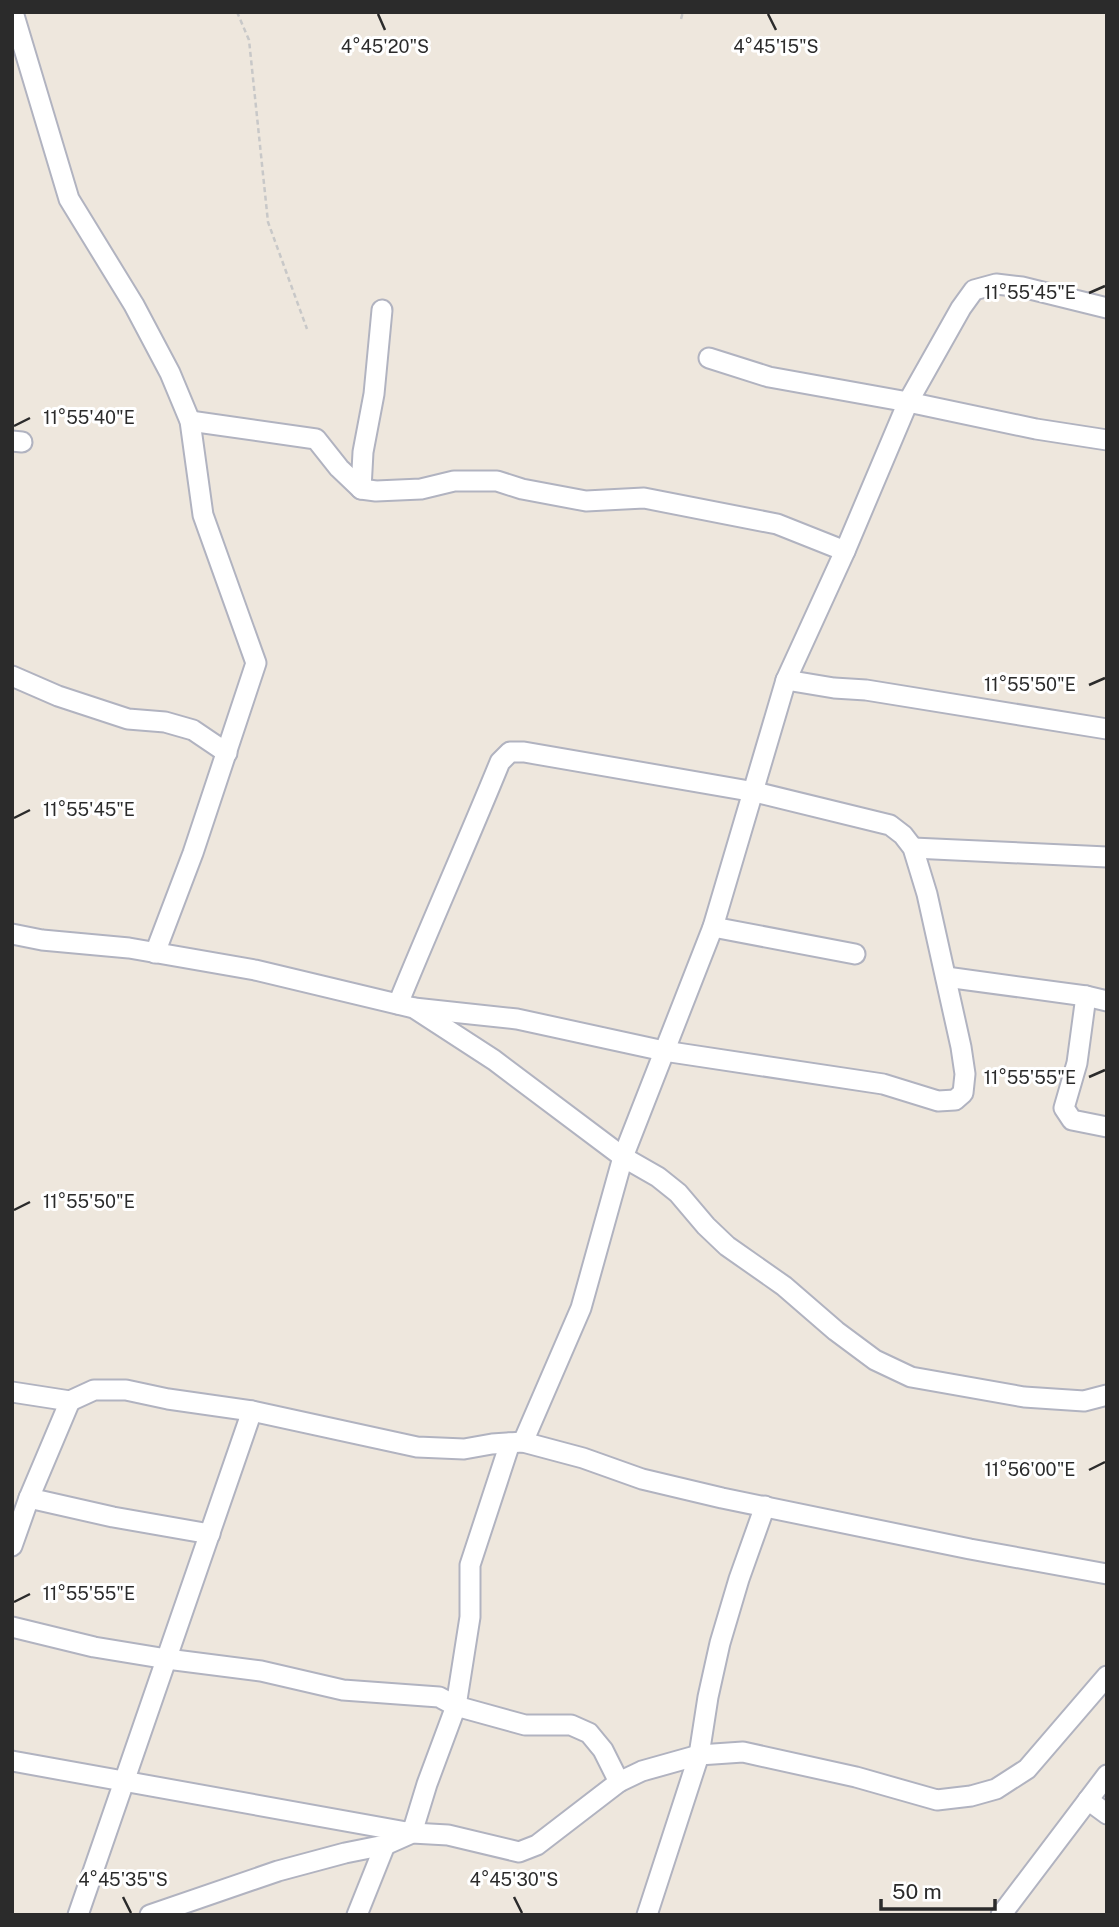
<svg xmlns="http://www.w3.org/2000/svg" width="1119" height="1927" viewBox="0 0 1119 1927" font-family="'Public Sans',sans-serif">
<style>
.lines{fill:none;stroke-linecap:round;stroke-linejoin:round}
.minor-casing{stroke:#b1b3c0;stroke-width:23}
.path{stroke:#c8c8c8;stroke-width:2.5;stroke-dasharray:5 3.5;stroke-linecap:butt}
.minor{stroke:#fff;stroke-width:19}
.ticks{fill:none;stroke:#2b2b2b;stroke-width:2.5}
.ticks-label{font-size:18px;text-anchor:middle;fill:#2b2b2b;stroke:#fff;stroke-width:6;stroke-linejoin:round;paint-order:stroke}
</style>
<rect width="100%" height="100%" fill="#eee7dd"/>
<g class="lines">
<defs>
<g id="minor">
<polyline points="13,12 69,199 134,305 170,373 190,421 203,515 256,663 193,853 155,953"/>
<polyline points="709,358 769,377 908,402 1036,429 1107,440"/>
<polyline points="190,421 316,439 339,468 361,489 376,491 421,489 454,481 497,481 522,489 586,501 644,498 777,524 845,551"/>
<polyline points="12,441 22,442"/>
<polyline points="361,489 363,452 374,394 382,310"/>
<polyline points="12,676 58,696 128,719 165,722 193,730 227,753"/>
<polyline points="786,680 834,688 866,690 1107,729"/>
<polyline points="913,848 1107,857"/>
<polyline points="713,927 855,954"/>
<polyline points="12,934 42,940 129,948 255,970 414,1008 494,1060 623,1157 658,1177 678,1193 706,1226 727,1246 784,1286 836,1331 875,1360 911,1377 1024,1397 1084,1401 1107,1395"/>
<polyline points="946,977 1086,996 1107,1001"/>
<polyline points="1086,996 1077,1063 1064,1108 1072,1120 1107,1127"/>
<path d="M398 1004C431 923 467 843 500 762L510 752H524L755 792 890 825 903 835 913 848 927 894 961 1047 965 1074 963 1093 955 1100 938 1101 883 1084 664 1051 517 1019 414 1008"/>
<polyline points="12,1392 70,1401 94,1390 126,1390 168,1399 252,1411 417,1447 464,1449 492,1444 523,1442 583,1458 642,1479 722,1498 970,1549 1107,1574"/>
<polyline points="523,1442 581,1308 623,1157 713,927 786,680 845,551 908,402 961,308 974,290 996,284 1022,287 1107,308"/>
<polyline points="29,1498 113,1517 210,1534"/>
<polyline points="12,1546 29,1498 70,1401"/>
<polyline points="12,1627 94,1647 167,1659 261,1671 343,1690 439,1697 456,1706 525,1725 571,1725 589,1733 603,1750 619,1782"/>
<polyline points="12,1761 412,1833 427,1784 456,1706 470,1617 470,1565 510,1443"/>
<polyline points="1088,1800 1107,1814"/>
<polyline points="78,1915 252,1411"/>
<polyline points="150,1915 278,1871 345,1853 385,1845 412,1833 448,1835 519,1852 537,1845 619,1782 642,1771 699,1755 743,1752 856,1777 937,1800 971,1796 996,1789 1027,1769 1107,1676"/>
<polyline points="357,1915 385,1845"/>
<polyline points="647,1915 699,1755 708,1697 720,1643 739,1579 765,1506"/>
<polyline points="1001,1915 1107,1775"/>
</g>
</defs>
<use href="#minor" class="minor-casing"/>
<g class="path">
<polyline points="237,12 249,40 268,222 307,329"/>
<polyline points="681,19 683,12"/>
</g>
<use href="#minor" class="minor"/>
</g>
<path class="ticks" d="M378 14 385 30M768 14 776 30M1089 293 1105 286M14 426 30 418M1089 685 1105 678M14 818 30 810M1089 1077 1105 1070M14 1210 30 1202M1089 1470 1105 1462M14 1602 30 1594M123 1897 131 1913M514 1897 522 1913"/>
<g class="ticks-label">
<text x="385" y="53">4°45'20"S</text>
<text x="776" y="53">4°45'15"S</text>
<text x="1030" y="299">11°55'45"E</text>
<text x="89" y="424">11°55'40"E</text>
<text x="1030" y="691">11°55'50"E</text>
<text x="89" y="816">11°55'45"E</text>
<text x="1030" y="1084">11°55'55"E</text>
<text x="89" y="1208">11°55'50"E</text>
<text x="1030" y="1476">11°56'00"E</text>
<text x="89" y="1600">11°55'55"E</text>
<text x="123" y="1886">4°45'35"S</text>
<text x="514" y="1886">4°45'30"S</text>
</g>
<rect width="1119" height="1927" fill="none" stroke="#2b2b2b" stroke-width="28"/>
<path d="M881 1899v10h114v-10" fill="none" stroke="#2b2b2b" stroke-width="3.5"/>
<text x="892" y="1899" font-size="21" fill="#2b2b2b" stroke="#ffffff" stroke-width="5" paint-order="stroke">50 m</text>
</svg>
